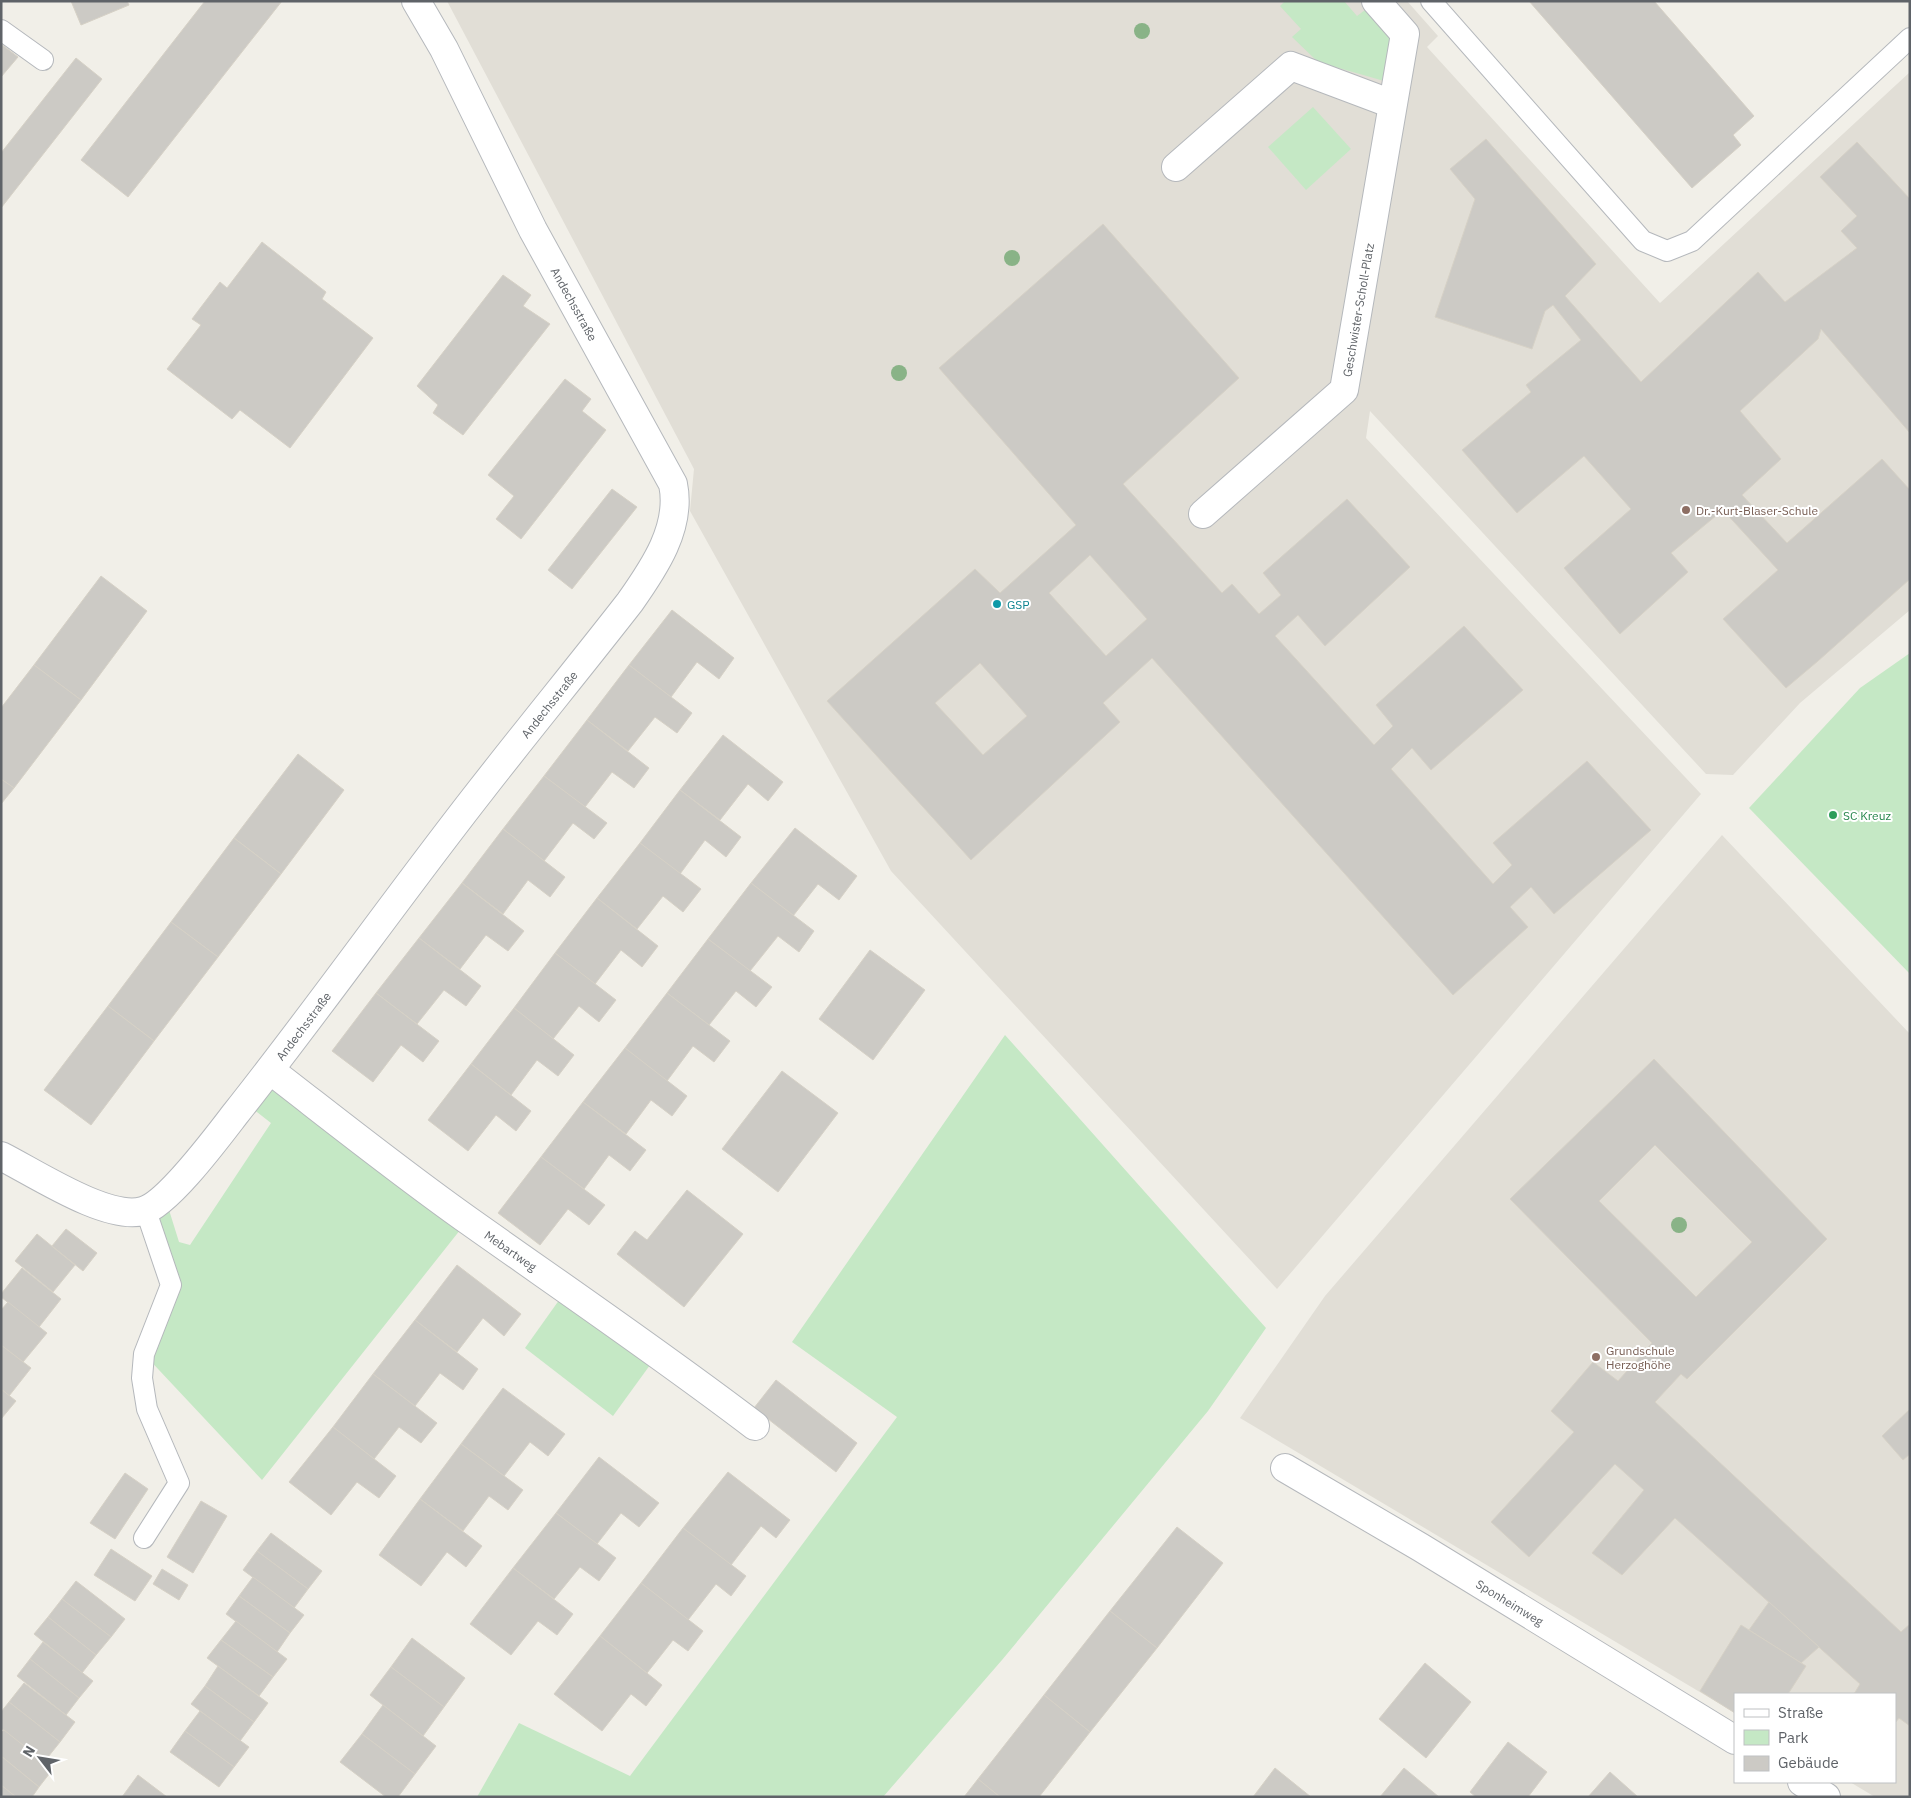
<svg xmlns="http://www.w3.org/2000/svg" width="1911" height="1798" viewBox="0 0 1911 1798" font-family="'IBM Plex Sans',sans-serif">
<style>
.education{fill:#e1ded6}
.green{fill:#c5e8c5}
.building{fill:#cccac5;stroke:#d6d1c6;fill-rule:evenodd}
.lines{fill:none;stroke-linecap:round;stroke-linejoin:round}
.lane-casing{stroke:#b5b8bc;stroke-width:22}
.street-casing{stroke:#b5b8bc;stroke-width:30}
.lane{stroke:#fff;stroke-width:20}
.street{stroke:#fff;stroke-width:28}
.tree{fill:#89b387}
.education-dot{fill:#8d6e63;stroke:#fff;stroke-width:2}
.culture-dot{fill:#0f9aa8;stroke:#fff;stroke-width:2}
.leisure-dot{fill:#2e9e5b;stroke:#fff;stroke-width:2}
.labels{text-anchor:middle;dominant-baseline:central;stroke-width:4;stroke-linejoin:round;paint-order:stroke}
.street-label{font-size:12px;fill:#5f6368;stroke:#fff}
.education-label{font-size:12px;fill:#785e54;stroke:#fff;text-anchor:start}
.culture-label{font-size:12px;fill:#0d838f;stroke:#fff;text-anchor:start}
.leisure-label{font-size:12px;fill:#27864d;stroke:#fff;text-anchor:start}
</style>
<rect width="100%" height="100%" fill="#f1efe8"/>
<g class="education">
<polygon points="447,1 1407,1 1438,36 1427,47 1660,303 1910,72 1910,610 1800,703 1733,775 1706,774 1370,411 1366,438 1701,794 1277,1289 891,871 690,511 694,469"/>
<polygon points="1722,835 1910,1034 1910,1797 1875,1797 1850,1782 1895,1782 1895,1694 1735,1694 1735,1713 1240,1418 1325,1296"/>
</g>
<g class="green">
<polygon points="1285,1 1344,1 1357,16 1365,10 1395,40 1384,81 1318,62 1292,37 1301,29 1280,6"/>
<polygon points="1313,107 1351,149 1306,190 1268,147"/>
<polygon points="1910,653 1910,974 1749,808 1860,688"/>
<polygon points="1005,1035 1266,1328 1208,1411 1002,1660 883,1797 477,1797 519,1723 630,1776 897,1417 792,1342"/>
<polygon points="270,1070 468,1220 262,1480 144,1354 171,1285 146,1211 165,1197 179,1242 190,1245 271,1123 244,1102"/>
<polygon points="567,1289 658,1354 613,1416 525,1348"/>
</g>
<g class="building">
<polygon points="71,1 127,1 129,5 81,25"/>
<polygon points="205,1 282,1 128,197 81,160"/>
<polygon points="1529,1 1654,1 1754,116 1733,135 1741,145 1692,188"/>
<polygon points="1,44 18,57 1,77"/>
<polygon points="76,58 102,79 1,208 1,153"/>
<polygon points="1486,139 1596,264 1565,296 1641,382 1758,272 1785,302 1857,248 1841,231 1857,216 1820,177 1857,142 1910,199 1910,433 1821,329 1818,339 1740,411 1781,459 1742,495 1787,543 1882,459 1910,490 1910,579 1818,661 1786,688 1723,619 1778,570 1723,510 1671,553 1688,572 1620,634 1564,568 1631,509 1584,456 1517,513 1462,450 1531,392 1526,385 1581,340 1553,305 1545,311 1532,349 1435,317 1475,199 1450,169"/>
<path d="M1103 224 1239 378 1123 484 1222 593 1232 584 1259 614 1281 595 1263 573 1347 499 1410 567 1325 646 1298 615 1275 636 1374 745 1393 726 1376 705 1464 626 1523 690 1431 770 1412 748 1391 769 1493 884 1512 865 1493 843 1587 761 1651 830 1554 914 1531 887 1510 907 1528 927 1453 995 1152 658 1103 703 1120 722 971 860 827 701 975 569 1000 593 1076 525 939 368ZM1090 555 1147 619 1106 656 1049 593ZM980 663 1027 716 983 755 935 703Z"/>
<polygon points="262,242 326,292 322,299 373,338 290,448 240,410 232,419 167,369 201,325 192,319 220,282 227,288"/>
<polygon points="503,275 531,295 523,306 550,324 463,435 433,413 438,405 417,386"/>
<polygon points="565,379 591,399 582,411 606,430 521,539 496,519 514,496 488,475"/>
<polygon points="612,489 637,507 572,589 548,570"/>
<polygon points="101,576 147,611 81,700 34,665"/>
<polygon points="672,610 734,658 719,679 697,662 671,697 629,665"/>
<polygon points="34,665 81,700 14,788 1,779 1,708"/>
<polygon points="629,665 692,713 677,733 655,717 628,751 587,720"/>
<polygon points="587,720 649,768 634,788 612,772 585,807 544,776"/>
<polygon points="723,735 783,782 768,801 748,784 720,820 680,790"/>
<polygon points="298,754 344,790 281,874 234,838"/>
<polygon points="544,776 607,823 594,839 573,823 544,861 503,829"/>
<polygon points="1,779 14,788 1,804"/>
<polygon points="680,790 741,837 726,857 705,840 680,874 640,843"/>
<polygon points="795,828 857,876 839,900 818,884 793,916 751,883"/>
<polygon points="503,829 565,877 550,897 528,880 503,914 462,883"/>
<polygon points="234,838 281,874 218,957 171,922"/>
<polygon points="640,843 701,889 683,912 663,896 637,929 597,898"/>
<polygon points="462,883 524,931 508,951 486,935 460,969 419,938"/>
<polygon points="751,883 814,931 799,952 778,936 750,971 708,939"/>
<polygon points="597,898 658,946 642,967 621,950 595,984 555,953"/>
<polygon points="171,922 218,957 154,1041 108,1006"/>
<polygon points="419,938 481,986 466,1006 444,990 417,1024 376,993"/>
<polygon points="708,939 772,987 756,1007 736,991 709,1025 667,993"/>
<polygon points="870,950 925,990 873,1060 819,1019"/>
<polygon points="555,953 616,1000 599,1022 579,1006 553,1039 514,1008"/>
<polygon points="376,993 439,1041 423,1062 401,1045 373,1082 332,1051"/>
<polygon points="667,993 730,1041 714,1062 693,1046 667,1081 625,1048"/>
<polygon points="108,1006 154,1041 91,1125 44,1090"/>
<polygon points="514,1008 574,1055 558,1076 537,1060 511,1095 471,1064"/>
<polygon points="625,1048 687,1096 672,1116 651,1100 626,1134 583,1102"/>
<path d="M1654 1059 1827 1239 1687 1379 1681 1374 1655 1402 1901 1632 1910 1624V1726L1899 1718 1895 1723V1694H1854L1860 1684 1675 1518 1622 1575 1592 1553 1644 1490 1615 1464 1529 1557 1491 1522 1574 1432 1551 1411 1593 1362 1618 1381 1652 1343 1510 1199ZM1655 1145 1752 1242 1696 1297 1599 1201Z"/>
<polygon points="471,1064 531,1111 516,1131 496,1115 468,1151 428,1120"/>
<polygon points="782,1071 838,1113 778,1192 722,1149"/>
<polygon points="583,1102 646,1150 630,1171 609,1155 584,1189 541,1157"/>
<polygon points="541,1157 605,1205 589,1225 568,1209 540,1245 498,1213"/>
<polygon points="687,1190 743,1234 684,1307 617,1254 635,1231 647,1240"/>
<polygon points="66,1229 97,1253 83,1271 52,1246"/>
<polygon points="37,1234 75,1265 53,1292 15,1261"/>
<polygon points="457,1265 521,1314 504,1336 483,1318 457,1352 415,1320"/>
<polygon points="22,1268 61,1299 39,1327 1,1297 1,1294"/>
<polygon points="8,1302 47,1333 23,1362 1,1345 1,1310"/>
<polygon points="415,1320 478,1369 463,1390 440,1373 415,1406 373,1374"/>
<polygon points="1,1345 31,1368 9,1396 1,1389"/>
<polygon points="373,1374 437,1423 421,1443 399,1427 374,1459 333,1427"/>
<polygon points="776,1380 857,1443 836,1472 754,1408"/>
<polygon points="503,1388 565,1434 548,1456 530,1442 504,1476 461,1444"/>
<polygon points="1,1389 16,1401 1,1419"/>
<polygon points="1910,1409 1910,1454 1903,1460 1882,1436"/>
<polygon points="333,1427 396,1476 379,1498 357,1482 331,1515 289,1482"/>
<polygon points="461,1444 523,1490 508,1510 489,1496 463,1531 420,1499"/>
<polygon points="599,1457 659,1503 639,1527 621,1513 597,1544 556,1513"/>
<polygon points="728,1472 790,1520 776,1538 761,1526 731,1565 683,1528"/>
<polygon points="125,1473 148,1489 115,1539 90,1523"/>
<polygon points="420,1499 482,1546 466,1567 447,1552 421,1586 379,1555"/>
<polygon points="201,1501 227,1516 193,1573 167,1557"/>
<polygon points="556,1513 616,1558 599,1581 580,1567 554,1599 513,1568"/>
<polygon points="1177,1527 1223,1563 1157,1648 1110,1611"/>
<polygon points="683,1528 746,1576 731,1596 716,1584 688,1620 641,1583"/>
<polygon points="271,1533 322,1571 308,1589 257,1551"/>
<polygon points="111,1549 152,1576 135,1601 94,1575"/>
<polygon points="257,1551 308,1589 294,1608 243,1570"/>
<polygon points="513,1568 573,1614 557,1635 538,1621 511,1655 470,1624"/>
<polygon points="162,1569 188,1585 179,1600 153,1584"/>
<polygon points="253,1577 304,1615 290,1633 239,1596"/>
<polygon points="76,1581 125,1619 111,1637 62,1599"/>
<polygon points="641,1583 703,1631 688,1651 673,1640 647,1673 600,1636"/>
<polygon points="239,1596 290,1633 277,1652 226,1614"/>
<polygon points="62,1599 111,1637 96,1655 48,1617"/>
<polygon points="1769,1602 1819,1647 1801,1663 1749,1630"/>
<polygon points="1110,1611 1157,1648 1090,1732 1044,1695"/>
<polygon points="48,1617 96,1655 82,1673 34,1634"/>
<polygon points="236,1621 287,1659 273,1677 221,1640"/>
<polygon points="1741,1625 1806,1666 1788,1694 1735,1694 1735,1713 1700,1691"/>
<polygon points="600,1636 662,1685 646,1706 631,1694 602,1731 554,1694"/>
<polygon points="412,1638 465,1678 444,1707 391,1667"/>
<polygon points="221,1640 273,1677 259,1696 207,1658"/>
<polygon points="43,1642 93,1681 79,1698 30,1659"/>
<polygon points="30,1659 79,1698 66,1715 17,1676"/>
<polygon points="1425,1663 1471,1702 1426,1758 1379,1719"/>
<polygon points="218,1666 268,1703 254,1722 205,1686"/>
<polygon points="391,1667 444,1707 423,1736 370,1695"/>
<polygon points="24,1683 75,1722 60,1742 9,1702"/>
<polygon points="205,1686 254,1722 240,1741 191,1704"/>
<polygon points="1044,1695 1090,1732 1039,1797 1000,1797 978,1779"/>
<polygon points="9,1702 60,1742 44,1762 1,1728 1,1712"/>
<polygon points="383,1705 436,1746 415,1774 362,1734"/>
<polygon points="200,1711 249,1747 234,1767 185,1731"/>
<polygon points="4,1730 53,1769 39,1787 1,1756 1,1733"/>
<polygon points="185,1731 234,1767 219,1787 170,1752"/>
<polygon points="362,1734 415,1774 398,1797 386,1797 340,1762"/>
<polygon points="1508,1742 1547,1772 1528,1797 1476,1797 1470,1792"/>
<polygon points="1,1756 39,1787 32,1797 16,1797 1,1785"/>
<polygon points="1275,1768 1311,1797 1253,1797"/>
<polygon points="1404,1768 1439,1797 1380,1797"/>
<polygon points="1610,1772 1638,1797 1588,1797"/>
<polygon points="138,1775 167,1797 122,1797"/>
<polygon points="978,1779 1000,1797 964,1797"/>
<polygon points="1,1785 16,1797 1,1797"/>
</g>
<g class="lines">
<defs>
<g id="lane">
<polyline points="1431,1 1643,241 1667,251 1692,241 1910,38"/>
<polyline points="1,30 43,60"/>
<polyline points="144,1538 179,1483 147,1409 142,1378 144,1354 171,1285 146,1211"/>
</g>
<g id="street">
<polyline points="1176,167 1291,66 1392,104"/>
<path id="s1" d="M1203 514 1344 390 1405 34 1376 1"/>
<path id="s2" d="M270 1070C336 1121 401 1173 469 1221 565 1289 662 1355 755 1426"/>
<path id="s3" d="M1 1156C35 1173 107 1221 143 1211 168 1204 219 1135 236 1113 320 1007 398 896 481 790 530 727 581 665 630 602 654 568 682 527 673 484L533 230 444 49 416 1"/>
<path id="s4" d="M1285 1468 1420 1547 1735 1740"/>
<polyline points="1802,1782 1826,1797"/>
</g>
</defs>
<use href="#lane" class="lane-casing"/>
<use href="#street" class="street-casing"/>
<use href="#lane" class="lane"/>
<use href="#street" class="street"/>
</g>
<g class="tree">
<circle cx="1142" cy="31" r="8"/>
<circle cx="1012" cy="258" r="8"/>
<circle cx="899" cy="373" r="8"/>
<circle cx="1679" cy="1225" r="8"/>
</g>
<g class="education-dot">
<circle cx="1686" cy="510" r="5"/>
<circle cx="1596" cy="1357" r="5"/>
</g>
<circle class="culture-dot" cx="997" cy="604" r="5"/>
<circle class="leisure-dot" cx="1833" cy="815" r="5"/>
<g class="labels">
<g class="street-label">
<text transform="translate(574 304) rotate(61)">Andechsstraße</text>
<text stroke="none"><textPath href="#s1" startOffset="269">Geschwister-Scholl-Platz</textPath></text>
<text stroke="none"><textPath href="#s3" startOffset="806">Andechsstraße</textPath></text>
<text stroke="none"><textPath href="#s3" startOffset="401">Andechsstraße</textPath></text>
<text stroke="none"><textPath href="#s2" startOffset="301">Mebartweg</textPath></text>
<text stroke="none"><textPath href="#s4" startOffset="262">Sponheimweg</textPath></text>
</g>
<g class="education-label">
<text x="1696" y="510">Dr.-Kurt-Blaser-Schule</text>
<text x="1606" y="1350">Grundschule<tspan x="1606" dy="14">Herzoghöhe</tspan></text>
</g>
<g class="culture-label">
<text x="1007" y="604">GSP</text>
</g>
<g class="leisure-label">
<text x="1843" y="815">SC Kreuz</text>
</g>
</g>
<rect width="1911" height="1798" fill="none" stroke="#5f6368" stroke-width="5"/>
<rect x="1734" y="1693" width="162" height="90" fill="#ffffff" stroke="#bfc1c3"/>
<rect x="1744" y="1709" width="25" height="8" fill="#ffffff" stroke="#bfc1c3"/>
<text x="1778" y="1718" font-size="15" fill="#5f6368">Straße</text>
<rect x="1744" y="1730" width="25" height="15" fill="#c5e8c5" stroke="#bfc1c3"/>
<text x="1778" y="1743" font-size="15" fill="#5f6368">Park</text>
<rect x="1744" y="1756" width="25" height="15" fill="#cccac5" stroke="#bfc1c3"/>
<text x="1778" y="1768" font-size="15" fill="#5f6368">Gebäude</text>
<g transform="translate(40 1758) rotate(301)" stroke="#ffffff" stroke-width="4" paint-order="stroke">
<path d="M0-4L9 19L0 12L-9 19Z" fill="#5f6368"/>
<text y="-8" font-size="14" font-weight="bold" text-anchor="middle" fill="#5f6368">N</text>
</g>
</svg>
